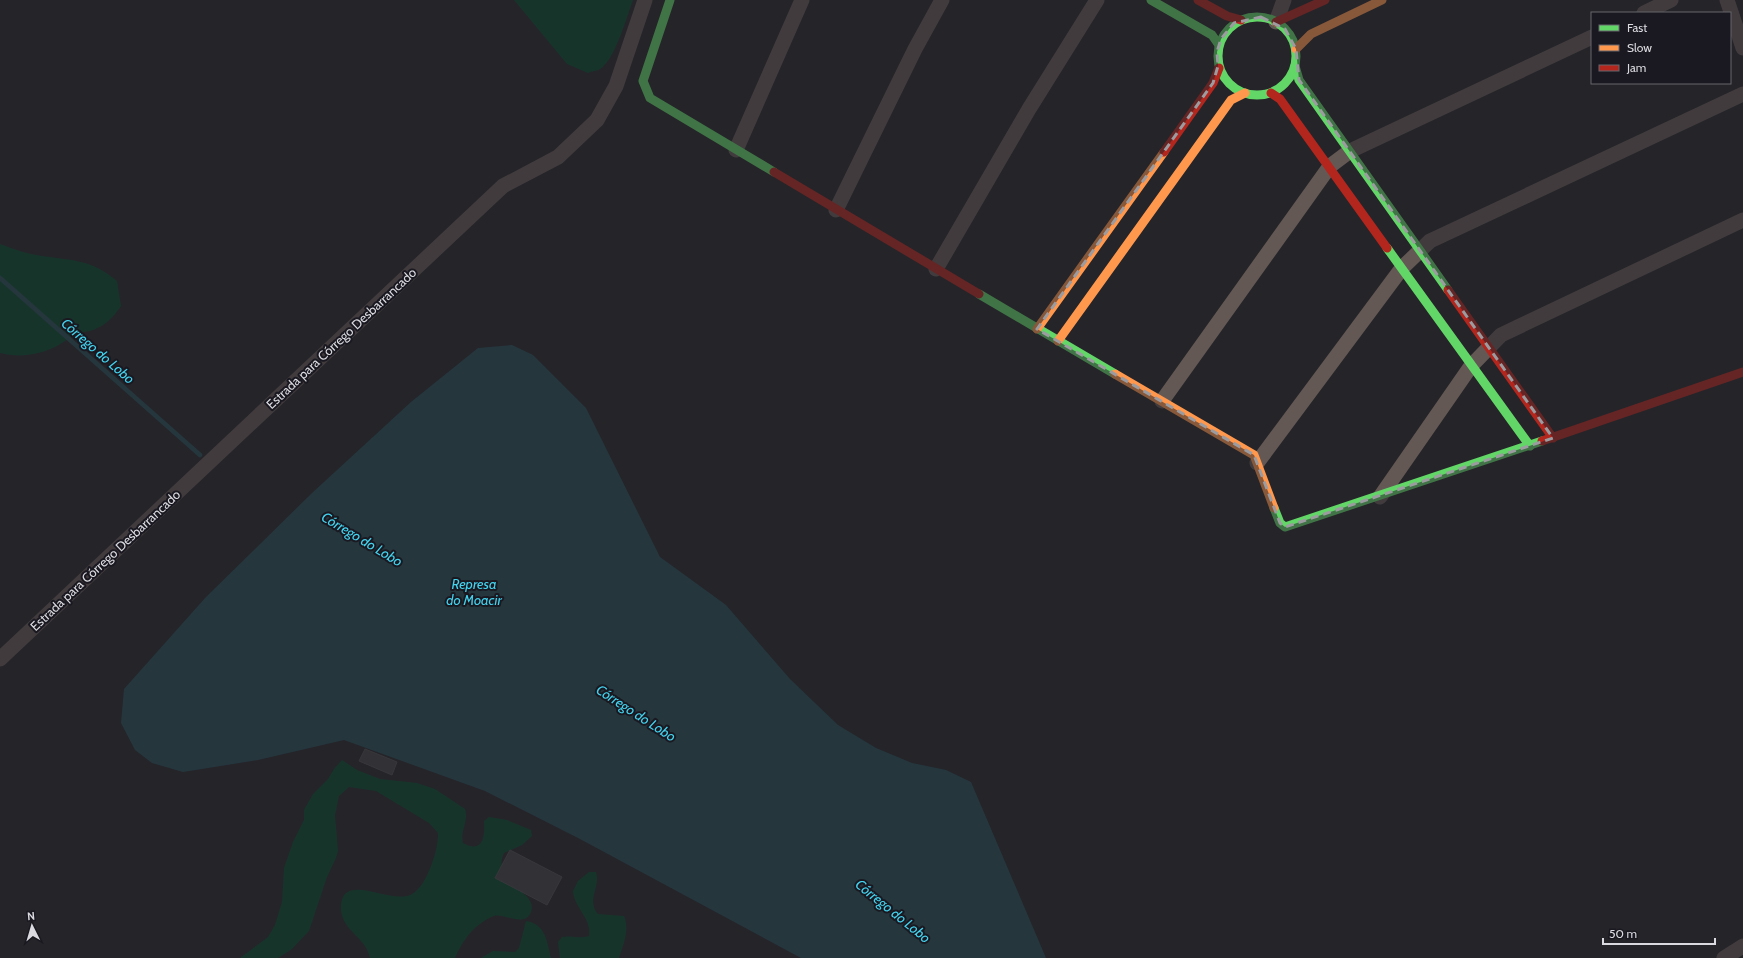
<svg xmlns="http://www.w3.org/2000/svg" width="1743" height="958" viewBox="0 0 1743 958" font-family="Cabin,sans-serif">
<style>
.green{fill:#08482d}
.water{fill:#264d56}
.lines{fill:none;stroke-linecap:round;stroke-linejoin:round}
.stream{stroke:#264d56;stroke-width:4.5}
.building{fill:#444245;stroke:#4f4d50}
.street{stroke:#645855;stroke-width:15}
.fast{stroke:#63d668;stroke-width:9}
.slow{stroke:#ff974d;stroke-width:9}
.jam{stroke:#b3261e;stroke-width:9}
.marked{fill:none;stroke:#9b9ba0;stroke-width:3;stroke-dasharray:8 5;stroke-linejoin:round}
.labels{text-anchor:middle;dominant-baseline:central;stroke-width:4;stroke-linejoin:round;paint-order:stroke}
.street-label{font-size:13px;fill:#dbdae0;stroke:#1a1921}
.water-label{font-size:14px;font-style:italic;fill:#42d3ef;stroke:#1a1921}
</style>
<rect width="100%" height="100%" fill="#252529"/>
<g class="green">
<path d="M514 0H633C627 16 615 60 600 69 597 71 592 71 588 73L567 64Z"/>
<path d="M0 244C13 249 28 254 42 256 74 261 91 259 117 281L121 306C113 318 104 327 90 331 86 332 82 332 78 333 71 336 64 342 57 346 39 355 19 358 0 353Z"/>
<path d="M342 760 357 770 380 779 417 783 435 789 465 809C469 821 460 831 463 843 483 854 485 837 484 821L489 817 507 820 531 830 532 836 522 845 504 853C490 883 539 891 531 912 525 928 503 913 494 916 474 924 463 940 455 958H370C366 937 342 931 341 909 340 870 389 904 410 895 421 890 427 876 431 866 435 855 438 845 438 833L429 823 376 791 349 787 339 796 335 815 338 851 336 858 327 877 309 931 292 949 278 958H240L268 937 275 925 282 902 284 868 293 842 304 820V810L313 794 328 779 334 769Z"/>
<path d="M589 872H596C601 887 586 900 598 914L624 916C630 930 623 945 619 958H560L558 942 562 937C572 935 579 939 589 936 592 918 574 908 573 891L578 881Z"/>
<path d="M526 921C546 924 547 942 551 958H481L493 951 515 952 519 948Z"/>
</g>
<polygon class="water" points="512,345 533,355 586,408 660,557 726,605 790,679 838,725 876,748 912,763 946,770 971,782 1046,958 801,958 580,839 485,791 344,740 258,760 183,772 152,763 135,750 121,723 124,689 206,597 312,493 411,402 478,348"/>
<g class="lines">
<polyline class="stream" points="0,278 200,455"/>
</g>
<g class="building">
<polygon points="365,749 397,762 392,775 359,761"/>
<polygon points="510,850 562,877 547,905 495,878"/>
</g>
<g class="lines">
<g class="street">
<polyline points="1727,0 1743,48"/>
<polyline points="1644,13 1671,0"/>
<polyline points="1276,22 1284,0"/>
<polyline points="736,150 802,0"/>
<polyline points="836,210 915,49 942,0"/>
<polyline points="936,269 1029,109 1097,0"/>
<polyline points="1162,401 1330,166 1350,151 1592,37"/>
<polyline points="1257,463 1402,268 1430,241 1743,94"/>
<polyline points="1380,497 1471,366 1501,335 1743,220"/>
<polyline points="0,659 503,186 558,157 597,120 616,86 645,0"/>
<polyline points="1724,958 1743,946"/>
</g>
<g class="fast">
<polyline points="670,0 643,81 650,98 774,172"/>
<polyline points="1151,0 1212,35 1219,45"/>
<circle cx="1257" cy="56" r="39"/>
<polyline points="1295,66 1299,80 1448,290"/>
<polyline points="1387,248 1530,446"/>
<polyline points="979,294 1115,374"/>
<polyline points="1274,508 1280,523 1285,527 1542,441"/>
</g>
<g class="slow">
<polyline points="1296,49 1311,34 1382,0"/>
<polyline points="1037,329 1164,152"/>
<polyline points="1058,341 1231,100 1245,93"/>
<polyline points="1115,374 1254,455 1274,508"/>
</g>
<g class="jam">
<polyline points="1198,0 1227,16 1241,20"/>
<polyline points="1276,22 1325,0"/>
<polyline points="1271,93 1280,99 1387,248"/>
<polyline points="1164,152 1213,83 1219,68"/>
<polyline points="774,172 979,294"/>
<polyline points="1448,290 1553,438"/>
<polyline points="1542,441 1743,372"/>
</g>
</g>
<path d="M0 0H1743V958H0ZM1261 17 1285 29 1296 49 1299 80 1553 438 1285 527 1280 523 1254 455 1037 329 1213 83 1218 66 1217 52 1221 39 1234 23Z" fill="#252529" fill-opacity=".55" fill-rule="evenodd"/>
<path class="marked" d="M1261 17 1285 29 1296 49 1299 80 1553 438 1285 527 1280 523 1254 455 1037 329 1213 83 1218 66 1217 52 1221 39 1234 23Z"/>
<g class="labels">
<g class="street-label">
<text transform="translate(341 338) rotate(-43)">Estrada para Córrego Desbarrancado</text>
<text transform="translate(105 560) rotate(-43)">Estrada para Córrego Desbarrancado</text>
</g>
<g class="water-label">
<text transform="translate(98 351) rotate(41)">Córrego do Lobo</text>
<text transform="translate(362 539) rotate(31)">Córrego do Lobo</text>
<text x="474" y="584">Represa<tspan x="474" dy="16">do Moacir</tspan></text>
<text transform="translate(636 713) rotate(33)">Córrego do Lobo</text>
<text transform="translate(893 911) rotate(39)">Córrego do Lobo</text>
</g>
</g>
<rect x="1591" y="12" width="140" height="72" fill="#1a1921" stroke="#67666d"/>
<rect x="1599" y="25" width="20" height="6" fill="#63d668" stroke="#67666d"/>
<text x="1627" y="32" font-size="12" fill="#dbdae0">Fast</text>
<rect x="1599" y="45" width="20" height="6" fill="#ff974d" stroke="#67666d"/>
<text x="1627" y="52" font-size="12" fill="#dbdae0">Slow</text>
<rect x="1599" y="65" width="20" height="6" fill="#b3261e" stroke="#67666d"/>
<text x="1627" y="72" font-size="12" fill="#dbdae0">Jam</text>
<g transform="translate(32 926) rotate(355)" stroke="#1a1921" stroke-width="3" paint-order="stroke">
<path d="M0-3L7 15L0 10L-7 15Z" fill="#dbdae0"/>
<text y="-6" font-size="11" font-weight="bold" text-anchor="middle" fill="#dbdae0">N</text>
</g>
<path d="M1603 938v6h112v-6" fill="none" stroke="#dbdae0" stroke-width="2"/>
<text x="1609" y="938" font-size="12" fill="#dbdae0" stroke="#1a1921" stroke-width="3" paint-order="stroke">50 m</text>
</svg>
